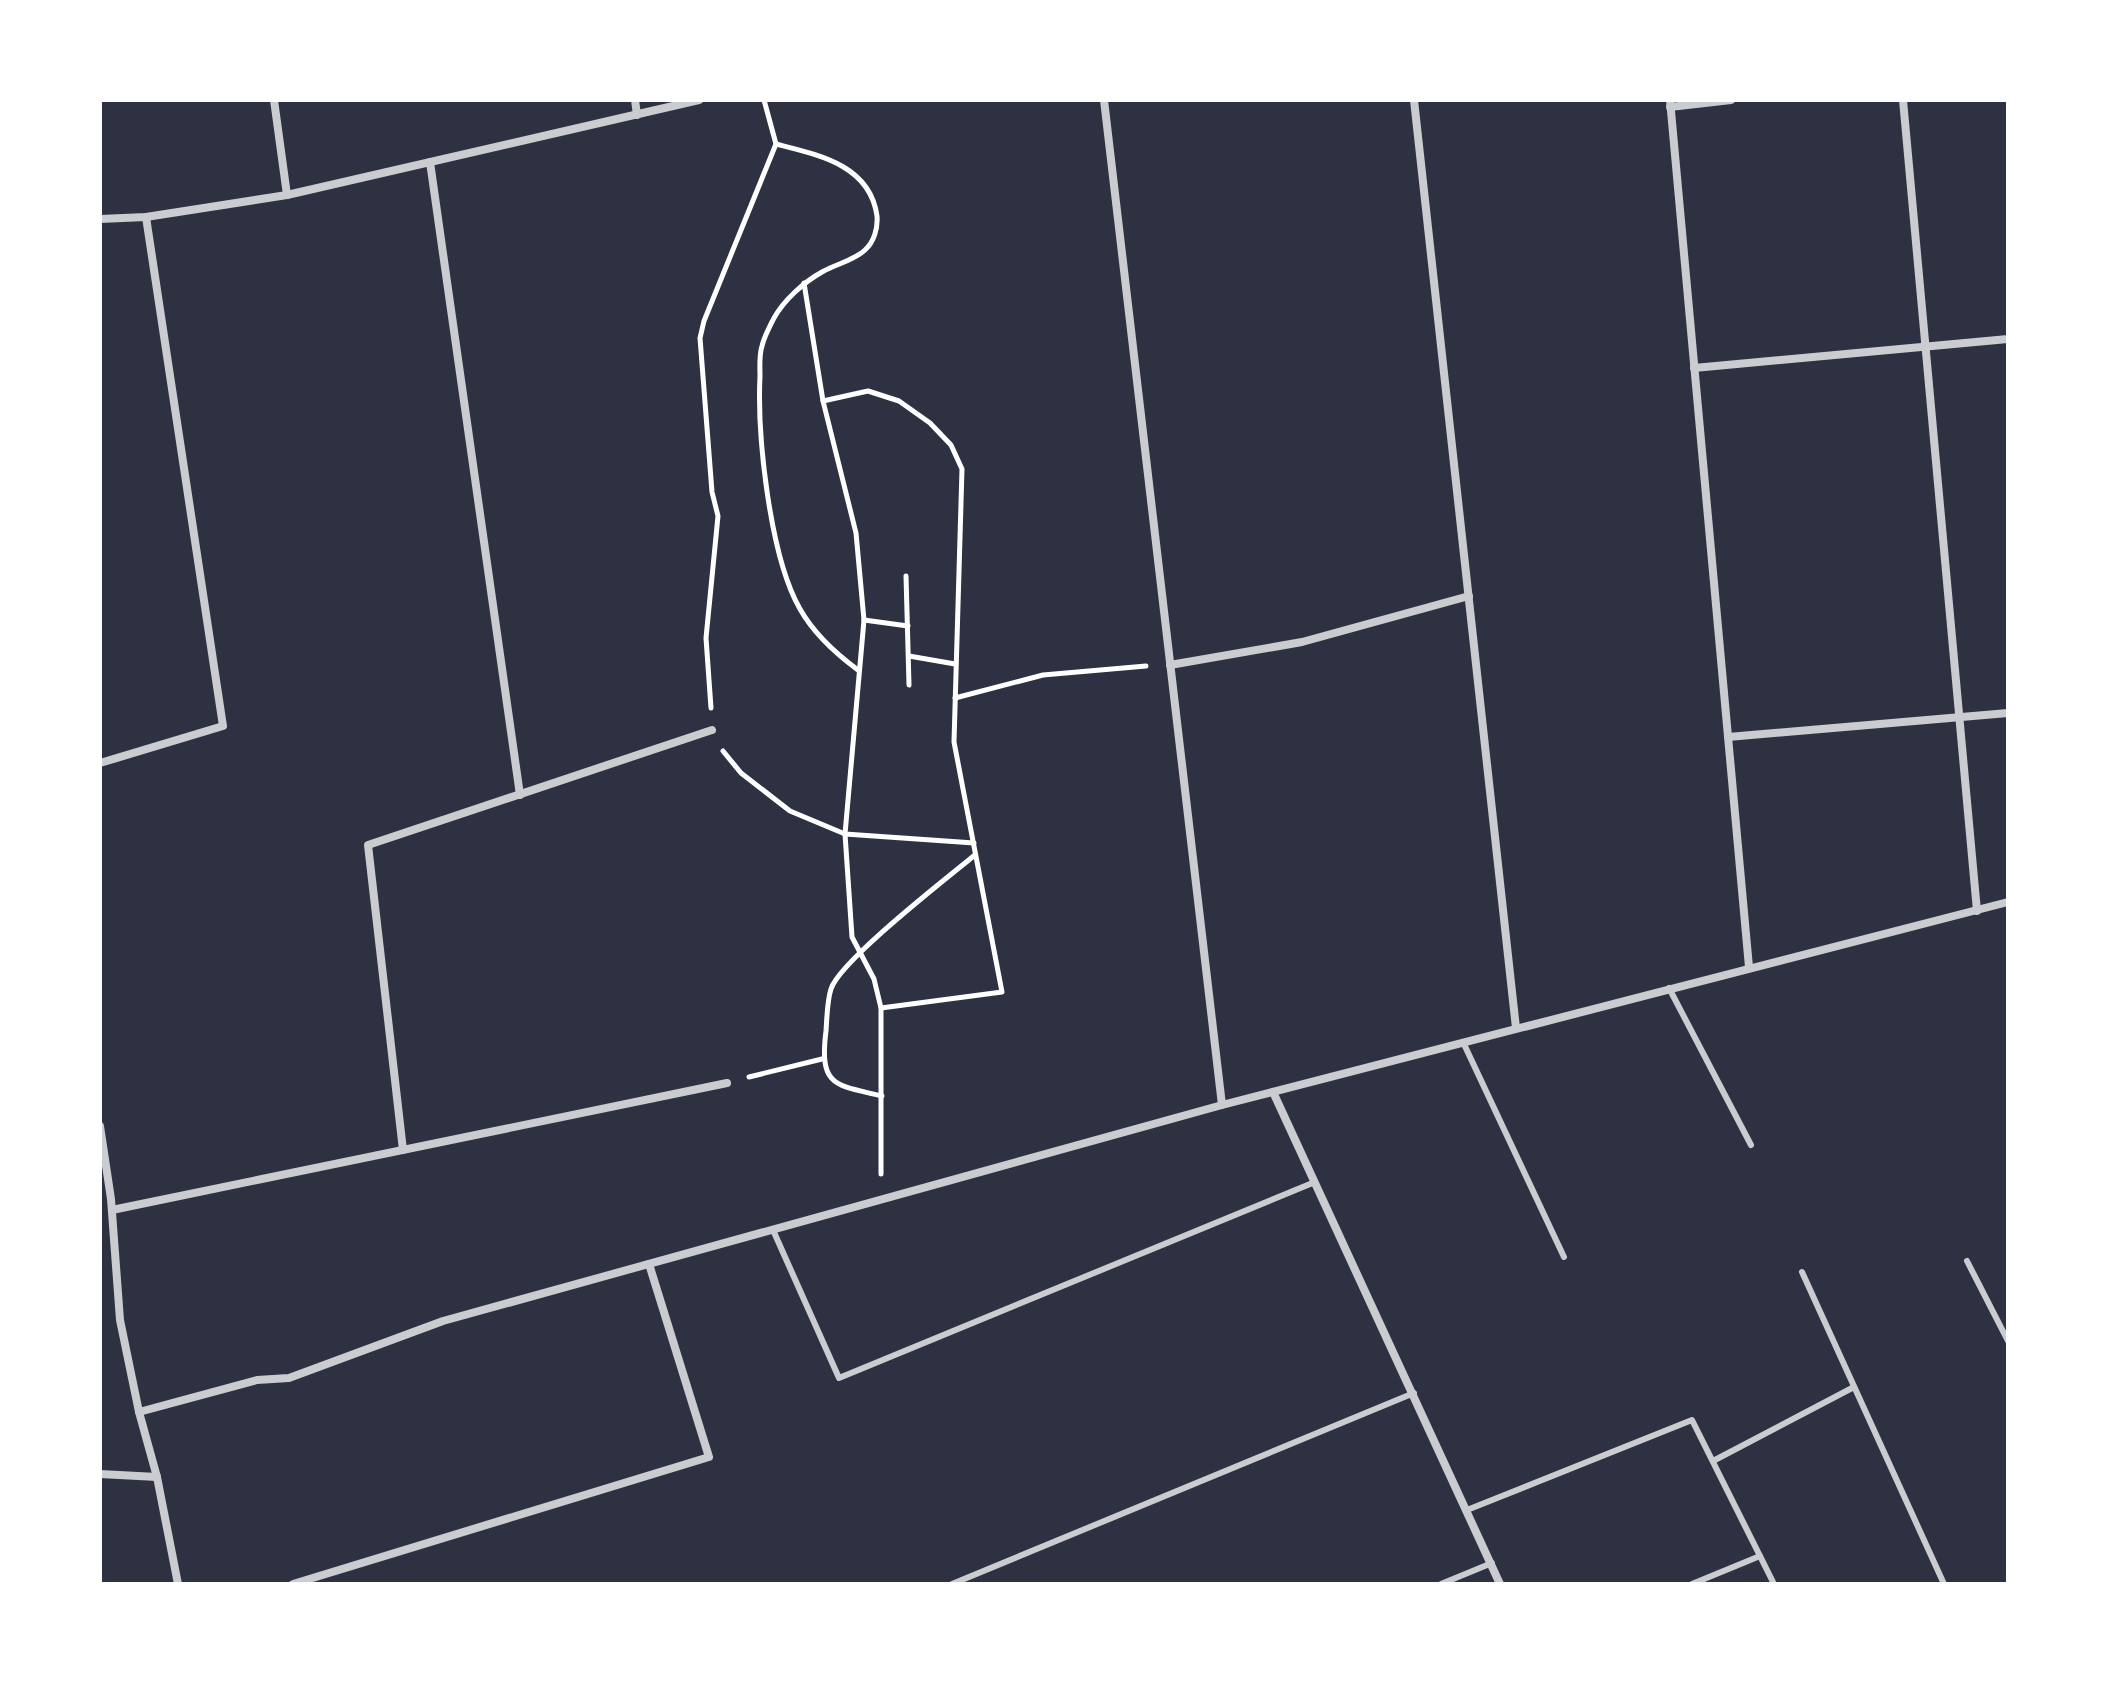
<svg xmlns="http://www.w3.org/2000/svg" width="2108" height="1684" viewBox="0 0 2108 1684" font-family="'Nunito Sans',sans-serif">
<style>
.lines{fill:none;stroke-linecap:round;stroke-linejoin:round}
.path{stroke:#fff;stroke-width:5}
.service{stroke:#caccd0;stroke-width:6}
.minor{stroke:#caccd0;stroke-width:8}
</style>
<rect width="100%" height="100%" fill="#2d3142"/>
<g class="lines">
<g class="path">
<path d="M776 144C819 155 870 165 877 216 878 228 874 242 865 250 853 261 836 264 822 272 804 282 784 300 774 318 770 326 764 337 762 346 759 355 760 367 760 376 757 436 770 557 800 609 814 634 835 653 858 670"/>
<polyline points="804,283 823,401 856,533 864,620 845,834 852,937 874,979 881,1008 881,1174"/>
<polyline points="823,401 868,391 899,401 930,423 951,445 962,469 954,742 1002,992 881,1008"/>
<polyline points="906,576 909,685"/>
<polyline points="864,620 908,626"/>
<polyline points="909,656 955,664"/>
<polyline points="955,698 1043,675 1146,666"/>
<polyline points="711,708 706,638 718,516 712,492 700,338 704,321 776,144 764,100"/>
<polyline points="723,751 741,773 790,811 845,834 974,843"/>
<polyline points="749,1077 822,1059"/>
<path d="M882 1096C835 1085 819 1087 826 1031 827 1018 827 1001 831 989 840 961 947 878 975 855"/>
</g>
<g class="service">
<polyline points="1669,988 1751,1145"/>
<polyline points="1463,1042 1564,1257"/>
<polyline points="773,1230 839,1378 1315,1182"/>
<polyline points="1967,1261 2008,1341"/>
<polyline points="1802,1272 1944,1584"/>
<polyline points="1713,1461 1854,1387"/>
<polyline points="1467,1510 1692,1420 1774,1584"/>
<polyline points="952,1584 1414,1393"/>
<polyline points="1441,1584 1492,1563"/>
<polyline points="1692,1584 1760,1556"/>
</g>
<g class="minor">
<polyline points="274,100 287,195"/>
<polyline points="635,100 637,115"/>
<polyline points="1104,100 1222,1105"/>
<polyline points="1414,100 1516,1028"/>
<polyline points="1670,100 1749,967"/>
<polyline points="1903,100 1977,911"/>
<polyline points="1670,107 1731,100"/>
<polyline points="430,162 520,795"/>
<polyline points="100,219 146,217 287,195 699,100"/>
<polyline points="1694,368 2008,339"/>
<polyline points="1170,665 1302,642 1469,596"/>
<polyline points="1728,737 2008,713"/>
<polyline points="100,763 223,726 146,217"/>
<polyline points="1273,1092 1500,1584"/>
<polyline points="100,1126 111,1199 120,1320 139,1412 157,1477 178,1584"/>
<polyline points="403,1150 368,845 712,730"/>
<polyline points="112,1210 727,1083"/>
<polyline points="139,1412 257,1380 289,1378 443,1321 1222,1105 2008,902"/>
<polyline points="100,1474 157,1477"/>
<polyline points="293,1584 709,1457 649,1264"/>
</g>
</g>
<rect width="2108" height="1684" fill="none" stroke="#ffffff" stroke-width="204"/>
</svg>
